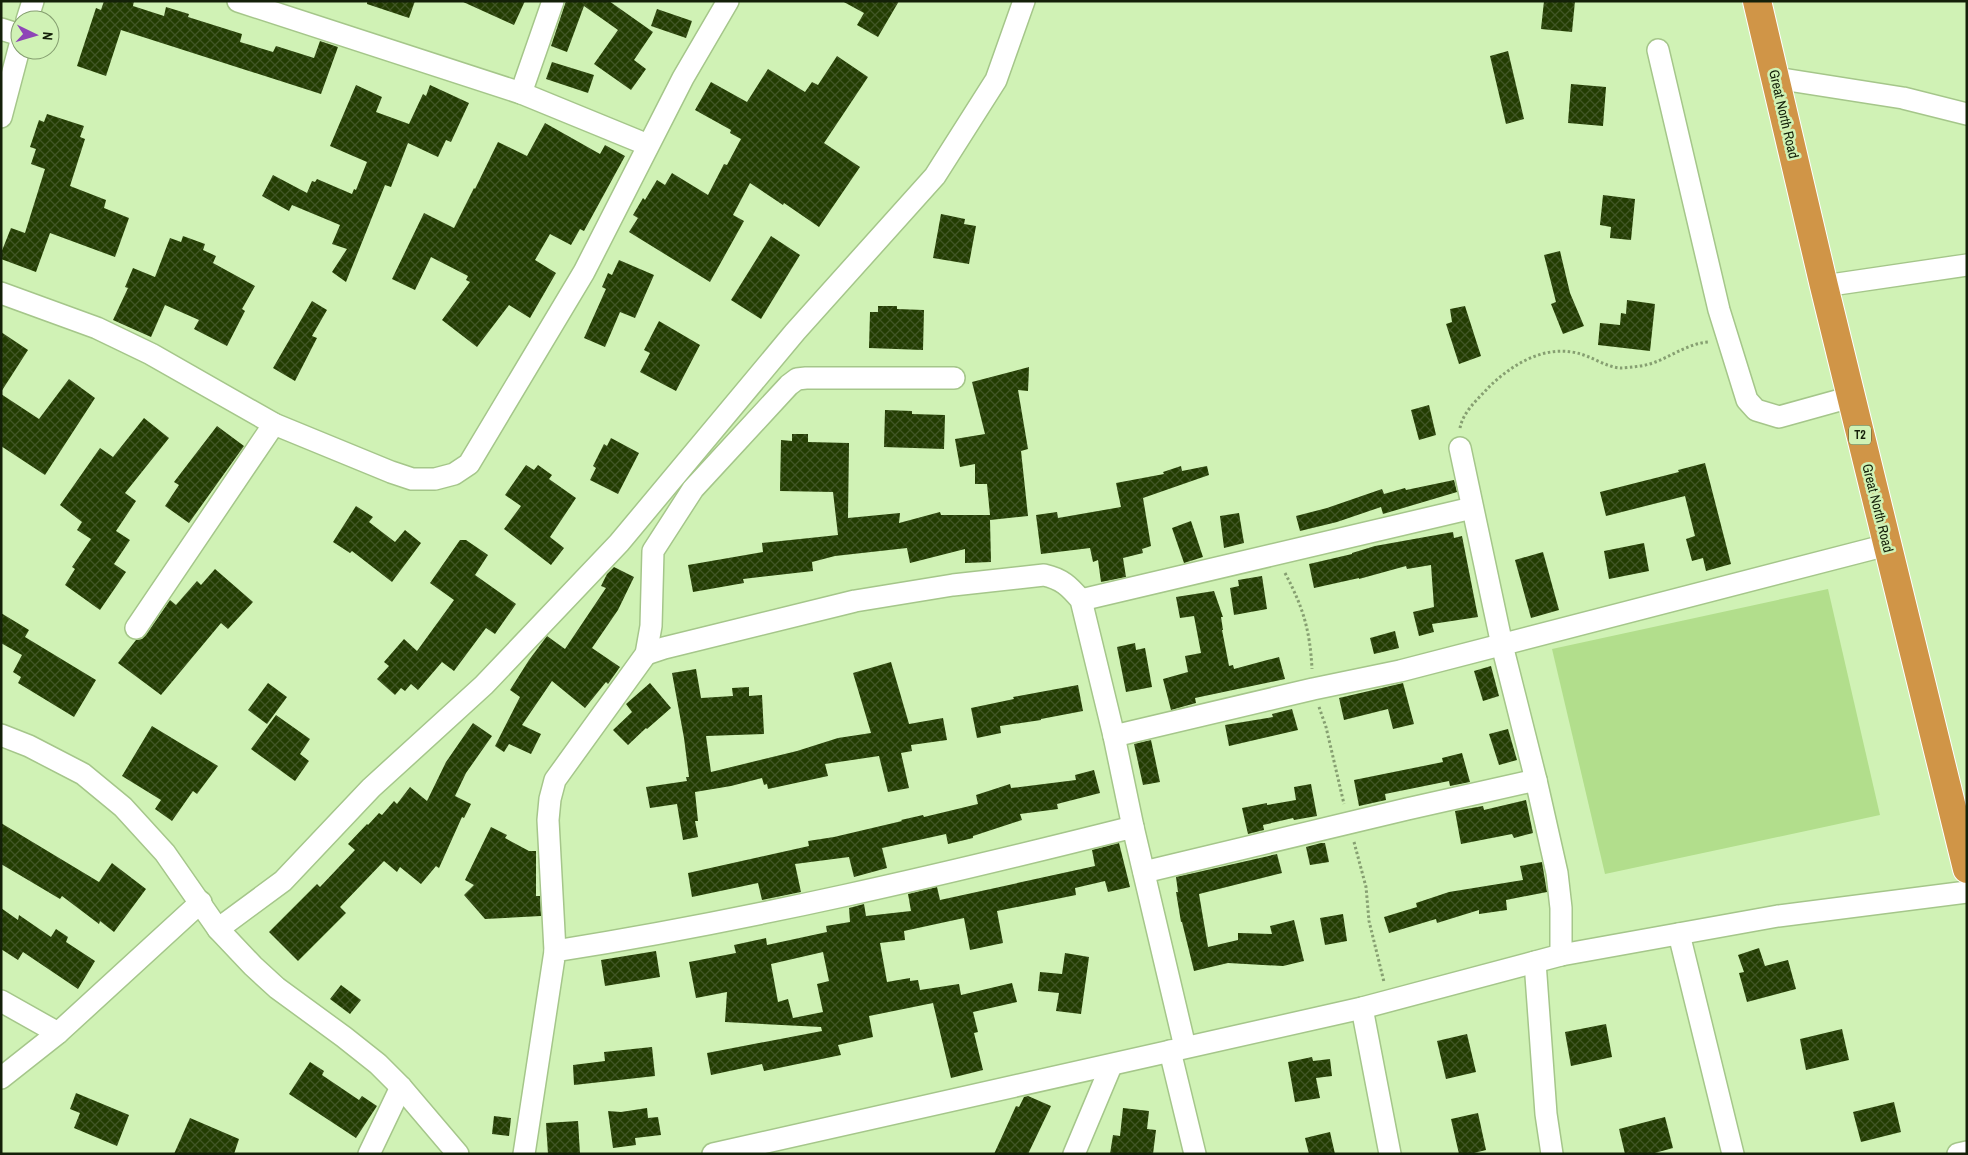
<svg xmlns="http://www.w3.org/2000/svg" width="1968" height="1155" viewBox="0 0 1968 1155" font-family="'Archivo Narrow',sans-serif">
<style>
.garden{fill:#b2de8c}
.building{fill:url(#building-cross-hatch);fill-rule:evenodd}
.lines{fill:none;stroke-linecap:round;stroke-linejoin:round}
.minor-casing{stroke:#a5c68a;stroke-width:24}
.highway-casing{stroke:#fff;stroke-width:30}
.path{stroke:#869f71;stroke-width:3;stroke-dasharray:2.5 2.5;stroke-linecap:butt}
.minor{stroke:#fff;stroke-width:21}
.highway{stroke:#d09547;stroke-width:28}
.labels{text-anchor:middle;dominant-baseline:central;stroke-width:5;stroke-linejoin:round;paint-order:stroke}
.shield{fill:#d0f2b5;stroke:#4c5f3d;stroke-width:1}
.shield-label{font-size:12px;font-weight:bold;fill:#142009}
.street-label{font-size:14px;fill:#142009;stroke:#d0f2b5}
</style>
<defs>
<pattern id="building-cross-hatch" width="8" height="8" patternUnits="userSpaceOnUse" patternTransform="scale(1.25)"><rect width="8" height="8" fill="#233d02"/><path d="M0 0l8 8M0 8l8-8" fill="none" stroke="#415626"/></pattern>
</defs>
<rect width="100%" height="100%" fill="#d0f2b5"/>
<polygon class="garden" points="1828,589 1880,815 1605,874 1552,649"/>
<g class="building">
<polygon points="104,1 134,1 133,6 164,16 166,7 189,14 188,17 242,34 240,42 273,52 276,46 314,58 320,41 338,47 321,94 121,30 106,76 77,66 96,8 101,10"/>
<polygon points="367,1 415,1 409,18 367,4"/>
<polygon points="461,1 525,1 514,25"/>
<polygon points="566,1 609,1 653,32 634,60 646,69 631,90 594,64 618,30 584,6 567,52 551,46"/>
<polygon points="842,1 899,1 878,37 857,25 864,13"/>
<polygon points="1544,1 1575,1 1572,32 1541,29"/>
<polygon points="657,9 692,21 686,38 651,26"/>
<polygon points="1508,51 1524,119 1506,124 1490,56"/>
<polygon points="837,56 868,77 824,143 860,167 819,227 784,203 783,205 750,183 733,215 744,221 710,282 629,232 638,218 633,215 643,198 645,200 657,180 665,185 672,173 708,195 724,164 727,165 741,139 730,133 731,130 695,110 711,82 747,102 768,69 805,92 812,82 818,85"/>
<polygon points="552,62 594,75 588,93 546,79"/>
<polygon points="1571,84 1606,87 1603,126 1568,123"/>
<polygon points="356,85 382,97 376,112 409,124 423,94 426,96 430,85 469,103 451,142 446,140 438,157 408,143 391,187 385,185 346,282 332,272 347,249 332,244 340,225 292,205 289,211 262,196 273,175 307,193 312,181 315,182 317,179 352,194 354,189 356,190 367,162 330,146"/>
<polygon points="47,114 84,126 80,137 85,139 70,186 106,200 104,208 129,218 115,257 50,233 36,272 1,259 1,253 11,228 25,233 45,169 31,164 36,149 30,147 39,120 44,122"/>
<polygon points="545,123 600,154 605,145 625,156 584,231 580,229 571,245 550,234 535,260 556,273 530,318 509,305 477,347 442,320 470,282 466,280 468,276 431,257 415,290 392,279 424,213 454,228 474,188 475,189 498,142 527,156"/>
<polygon points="1603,195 1635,199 1631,240 1610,238 1611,227 1600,225"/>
<polygon points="941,214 965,219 964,224 976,226 969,264 933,258"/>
<polygon points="183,236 205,244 203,250 216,256 213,263 255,286 242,309 245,311 227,346 194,329 199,320 165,305 151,337 113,320 128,288 125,287 133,268 155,277 170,238 181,242"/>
<polygon points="771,236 800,255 761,319 731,300"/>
<polygon points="1560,251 1570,293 1584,326 1563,334 1551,304 1556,302 1544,255"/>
<polygon points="619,260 654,275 635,318 620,312 605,347 584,338 606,289 602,287 608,273 612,275"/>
<polygon points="1627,300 1655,304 1650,351 1598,345 1600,323 1620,325 1621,313 1626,314"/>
<polygon points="312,301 327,310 312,336 317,338 295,381 273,368"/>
<polygon points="878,306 897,306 897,309 924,310 923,350 869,348 870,312 878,312"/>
<polygon points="1465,306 1481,356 1459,364 1446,324 1452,322 1450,309"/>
<polygon points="659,321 700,345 676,391 640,372 650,353 644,350"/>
<polygon points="1,332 28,350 1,392"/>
<polygon points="1029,367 1028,391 1018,390 1028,449 1021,451 1028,516 990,520 991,562 965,563 965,549 910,563 907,548 835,556 812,562 813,571 743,579 744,583 693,592 688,565 763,552 762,543 838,535 833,492 780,491 781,440 792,441 792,434 808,434 808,442 849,443 848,518 900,513 899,523 940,512 941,515 990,515 987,484 975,484 975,464 960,467 955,439 985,434 972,382"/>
<polygon points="69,379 95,398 45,475 1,446 1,394 39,419"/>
<polygon points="1429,405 1436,435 1419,440 1411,410"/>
<polygon points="885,410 912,411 912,414 945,415 944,449 884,447"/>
<polygon points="144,418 169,438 125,493 136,501 116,531 130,540 114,564 126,572 100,610 65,585 75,569 72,567 91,539 77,530 82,522 60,505 100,448 113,457"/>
<polygon points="217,426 244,446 189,523 165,506 179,485 174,482"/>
<polygon points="611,438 639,453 618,494 590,480 596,468 593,466 604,444 607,446"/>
<polygon points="1705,463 1731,564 1706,571 1703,558 1692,561 1686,539 1695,536 1685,496 1606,516 1600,492 1679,472 1678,470"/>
<polygon points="526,465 534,470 538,465 552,475 549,479 576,498 550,537 564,548 551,565 504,529 521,506 505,495"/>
<polygon points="1181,466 1182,471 1207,466 1209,475 1143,498 1151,546 1142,549 1143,553 1123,558 1126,577 1101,582 1098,560 1093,562 1090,548 1041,554 1036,515 1057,512 1058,518 1121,507 1116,483 1164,474 1163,472"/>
<polygon points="1454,480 1457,492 1383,514 1381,507 1337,522 1300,531 1296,516 1327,508 1382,489 1384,494 1405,488 1406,490"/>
<polygon points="356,506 373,517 369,522 395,542 405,530 421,543 392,582 352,551 350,553 333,542"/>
<polygon points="1239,513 1244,543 1224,548 1220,516"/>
<polygon points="1191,521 1203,557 1184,563 1172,528"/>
<polygon points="1453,532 1454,538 1462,536 1478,617 1432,624 1434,632 1419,636 1413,612 1434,607 1431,565 1407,569 1406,566 1359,579 1359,578 1314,588 1309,564 1352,554 1352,553 1375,546"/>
<polygon points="460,540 466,540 488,555 475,575 516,604 495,634 486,628 454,671 442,662 418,690 411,684 405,691 401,688 395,695 377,679 389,666 384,662 404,639 417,651 454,600 430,583"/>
<polygon points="1644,543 1649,571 1609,579 1604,551"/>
<polygon points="1543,552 1559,610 1531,618 1515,560"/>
<polygon points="614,567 634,577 618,610 592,648 620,667 608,684 606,682 585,708 552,681 522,725 541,734 531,754 509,744 504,752 495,746 520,697 510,690 529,660 547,636 565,649 606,588 601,586 607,574"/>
<polygon points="215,569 253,602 228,629 221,623 161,695 118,663 136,640 142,639 146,635 170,600 176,605 197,581 201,585"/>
<polygon points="1262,576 1267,609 1234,615 1230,588 1239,586 1238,580"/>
<polygon points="1214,591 1223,617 1221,617 1223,630 1222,630 1229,666 1233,665 1234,669 1279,657 1285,679 1195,698 1196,703 1171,710 1163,679 1188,672 1185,656 1201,653 1194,616 1180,618 1176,597"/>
<polygon points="1,613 29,630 25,637 96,680 74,717 18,683 21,677 13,672 22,655 1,643"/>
<polygon points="1395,631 1399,648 1374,654 1370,638"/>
<polygon points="1135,643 1136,650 1145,648 1152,687 1126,692 1117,647"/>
<polygon points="891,662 909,724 943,718 947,740 911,745 912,751 901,753 909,788 888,792 879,756 825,764 828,776 768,789 767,784 764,785 762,778 731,786 695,792 698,821 695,821 698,837 683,840 677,804 650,808 646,787 687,781 686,777 689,777 684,738 672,673 696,669 701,698 733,696 732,688 749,687 749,696 762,695 764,734 706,736 711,772 797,751 838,738 871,733 853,673"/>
<polygon points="1491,666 1499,696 1483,701 1474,671"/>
<polygon points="268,683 287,697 267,724 248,710"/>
<polygon points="650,683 671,708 647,729 646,728 628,745 613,730 632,712 626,704"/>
<polygon points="1403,683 1414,724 1393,729 1388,709 1344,720 1339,698"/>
<polygon points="1078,685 1083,711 1041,719 1041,720 1000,726 1001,733 977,738 971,708 1014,699 1013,697"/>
<polygon points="1292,709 1298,730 1229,746 1225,725 1273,717 1272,714"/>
<polygon points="276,715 310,739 300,754 309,761 295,781 251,749"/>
<polygon points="473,723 492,736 466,773 455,796 471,804 464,818 462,817 439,868 436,866 421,884 400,867 397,872 384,861 340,907 346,913 298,961 269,932 317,884 320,887 355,850 348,844 367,824 368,825 379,813 382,815 394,801 397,804 410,787 427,801 446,762"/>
<polygon points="152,726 218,766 197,794 193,791 172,821 155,809 161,800 122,776"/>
<polygon points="1508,729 1517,760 1499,765 1489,734"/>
<polygon points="1151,740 1160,782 1143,785 1134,744"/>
<polygon points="1462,753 1470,782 1450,786 1449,781 1385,794 1386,800 1359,806 1354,780 1443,762 1442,758"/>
<polygon points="1094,770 1100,793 1057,804 1058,809 1020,814 1022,820 973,836 973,838 948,844 946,834 882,848 887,868 854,877 849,857 795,864 801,892 762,900 758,883 692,897 688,873 809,846 808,841 834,837 902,821 901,820 923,815 924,817 978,804 976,795 1010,784 1011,788 1076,780 1075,775"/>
<polygon points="1311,784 1317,816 1294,820 1293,818 1263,825 1264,830 1248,834 1242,808 1267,803 1267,805 1296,800 1294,787"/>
<polygon points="1526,800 1533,833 1514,838 1512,834 1461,844 1455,811 1483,806 1484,810"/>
<polygon points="1,823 99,882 112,863 146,889 114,932 100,921 99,924 62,896 60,899 1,864"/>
<polygon points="491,827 507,835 505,838 529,851 536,851 536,896 540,896 541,916 485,919 464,895 474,885 465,880"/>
<path d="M1119 843 1130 887 1108 892 1105 881 1075 888 1076 895 997 911 1003 943 970 950 964 918 904 931 905 940 880 943 887 982 910 978V981L918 980 920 990 959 984 961 995 1012 983 1017 1002 973 1012 978 1032 974 1033 983 1070 951 1078 933 1003 869 1016 873 1037 838 1045 841 1055 764 1071 762 1064 711 1075 707 1053 822 1031 821 1027 725 1022 727 992 696 998 689 962 736 953 734 945 766 938 767 945 827 932 826 926 850 922 849 908 864 904 866 916 911 911 908 894 937 887 940 900 1095 866 1092 850ZM823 952 829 981 817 984 823 1012 793 1018 788 999 778 1002 771 964Z"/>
<polygon points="1321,843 1325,843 1329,862 1310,865 1306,847"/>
<polygon points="1277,854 1282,873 1199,894 1208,947 1238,940 1238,933 1272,934 1270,926 1294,920 1304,961 1283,966 1228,963 1194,971 1182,922 1181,922 1176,892 1178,892 1176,877"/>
<polygon points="1542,862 1547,892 1506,900 1507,910 1479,914 1479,910 1437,923 1436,919 1389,933 1384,917 1417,907 1416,903 1449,892 1523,880 1520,866"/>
<polygon points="1,908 18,920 19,915 51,937 56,929 68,937 66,942 95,961 78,989 23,952 18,960 1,949"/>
<polygon points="1343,914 1347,941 1325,945 1320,918"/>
<polygon points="1759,948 1765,966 1788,960 1796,989 1747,1002 1739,973 1744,972 1738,955"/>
<polygon points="656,951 660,977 605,986 601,960"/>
<polygon points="1065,953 1089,957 1081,1014 1056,1011 1059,993 1038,991 1040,972 1062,974"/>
<polygon points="341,985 361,1000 350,1014 330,999"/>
<polygon points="1606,1024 1612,1057 1571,1066 1565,1032"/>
<polygon points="1842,1029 1849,1060 1806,1070 1800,1039"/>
<polygon points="1467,1034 1476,1072 1446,1079 1437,1041"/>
<polygon points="652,1047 655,1076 574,1085 573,1065 605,1061 604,1052"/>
<polygon points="1312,1057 1313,1061 1330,1059 1332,1076 1316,1078 1320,1098 1295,1102 1288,1062"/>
<polygon points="310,1062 324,1071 322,1075 359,1100 362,1096 377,1106 356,1138 289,1094"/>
<polygon points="76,1093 129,1115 117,1146 74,1128 80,1113 70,1109"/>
<polygon points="1028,1096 1051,1106 1028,1154 994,1154 1016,1106 1019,1107 1024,1097"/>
<polygon points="1894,1102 1901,1132 1861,1142 1853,1112"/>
<polygon points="647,1108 648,1118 658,1117 661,1135 635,1138 636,1145 613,1148 608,1111 621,1112"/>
<polygon points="1123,1108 1149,1111 1147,1129 1156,1130 1153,1154 1110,1154 1113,1135 1120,1136"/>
<polygon points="1478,1113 1486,1150 1470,1154 1459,1154 1451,1119"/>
<polygon points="494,1116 511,1118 509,1136 492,1134"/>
<polygon points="1665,1117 1673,1148 1651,1154 1625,1154 1619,1129"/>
<polygon points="190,1118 239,1139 234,1154 174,1154"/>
<polygon points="578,1121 580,1154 548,1154 546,1123"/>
<polygon points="1330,1132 1335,1154 1309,1154 1305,1138"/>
</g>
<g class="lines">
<defs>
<g id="minor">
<polyline points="238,1 521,93 648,145"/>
<polyline points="27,20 33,1"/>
<polyline points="1,29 20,35"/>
<polyline points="1658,50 1719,310 1747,400 1756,410 1779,417 1851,397"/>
<polyline points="1776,78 1903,98 1967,114"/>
<polyline points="521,93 553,1"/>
<polyline points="1,117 20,45"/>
<polyline points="1824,286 1967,265"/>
<polyline points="1,293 97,328 151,354 274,424 391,472 412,479 435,479 454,474 469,464 584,272 683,78 728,1"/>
<polyline points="1460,448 1502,645 1536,780 1557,873 1561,908 1561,955"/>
<polyline points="1081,600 1472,508"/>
<polyline points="136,628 274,424"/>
<path d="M646 654 664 648 855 601 953 585 1044 575C1062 579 1069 586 1081 600L1114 736 1133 827"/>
<polyline points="1,735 29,746 83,774 123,807 165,853 218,929 253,966 277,988 344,1037 378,1064 401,1087 458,1154"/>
<polyline points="1114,736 1313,689 1400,671 1887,545"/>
<polyline points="1144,872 1407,809 1536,780"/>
<polyline points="218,929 283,881 371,788 484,685 619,543 795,332 935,176 996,80 1024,1"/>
<polyline points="1679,934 1733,1154"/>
<polyline points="555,951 548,820 550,799 555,780 646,654 651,626 653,551 693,489 789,385 797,379 806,378 954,378"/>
<polyline points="1535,962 1546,1114 1552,1154"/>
<polyline points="1,1001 58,1033"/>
<polyline points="1362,1008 1390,1154"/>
<polyline points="1170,1051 1195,1154"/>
<polyline points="1,1078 58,1033 201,902"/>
<polyline points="369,1154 401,1087"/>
<path d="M524 1154 555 951C750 920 942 875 1133 827L1185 1047"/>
<polyline points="713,1154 1362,1008 1561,955 1778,916 1967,892"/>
<polyline points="1074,1154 1111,1066"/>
<polyline points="1958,1154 1967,1152"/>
</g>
<polyline id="highway" points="1757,1 1824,286 1967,869"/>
</defs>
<use href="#minor" class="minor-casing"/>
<use href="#highway" class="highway-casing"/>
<g class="path">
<path d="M1460 428C1463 412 1477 400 1488 388 1511 365 1543 345 1577 353 1591 356 1606 367 1620 368 1626 368 1633 367 1640 366 1664 363 1683 344 1708 342"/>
<path d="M1285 573C1303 607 1310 630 1312 669"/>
<polyline points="1319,707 1326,727 1344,804"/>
<polyline points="1354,842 1366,887 1369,921 1384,982"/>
</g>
<use href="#minor" class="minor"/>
<use href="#highway" class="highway"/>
</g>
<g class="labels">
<rect class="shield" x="1849" y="425.5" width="22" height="19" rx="4"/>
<g class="shield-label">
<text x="1860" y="435">T2</text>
</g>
<g class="street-label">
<text transform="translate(1784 114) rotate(77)">Great North Road</text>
<text transform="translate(1878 508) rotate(76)">Great North Road</text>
</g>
</g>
<rect width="1968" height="1155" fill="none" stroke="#142009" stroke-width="5"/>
<g transform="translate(35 35) rotate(95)"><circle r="24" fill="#d0f2b5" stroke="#859e70"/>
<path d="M0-4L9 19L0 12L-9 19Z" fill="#8e45b7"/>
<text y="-8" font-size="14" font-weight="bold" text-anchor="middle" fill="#142009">N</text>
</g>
</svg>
